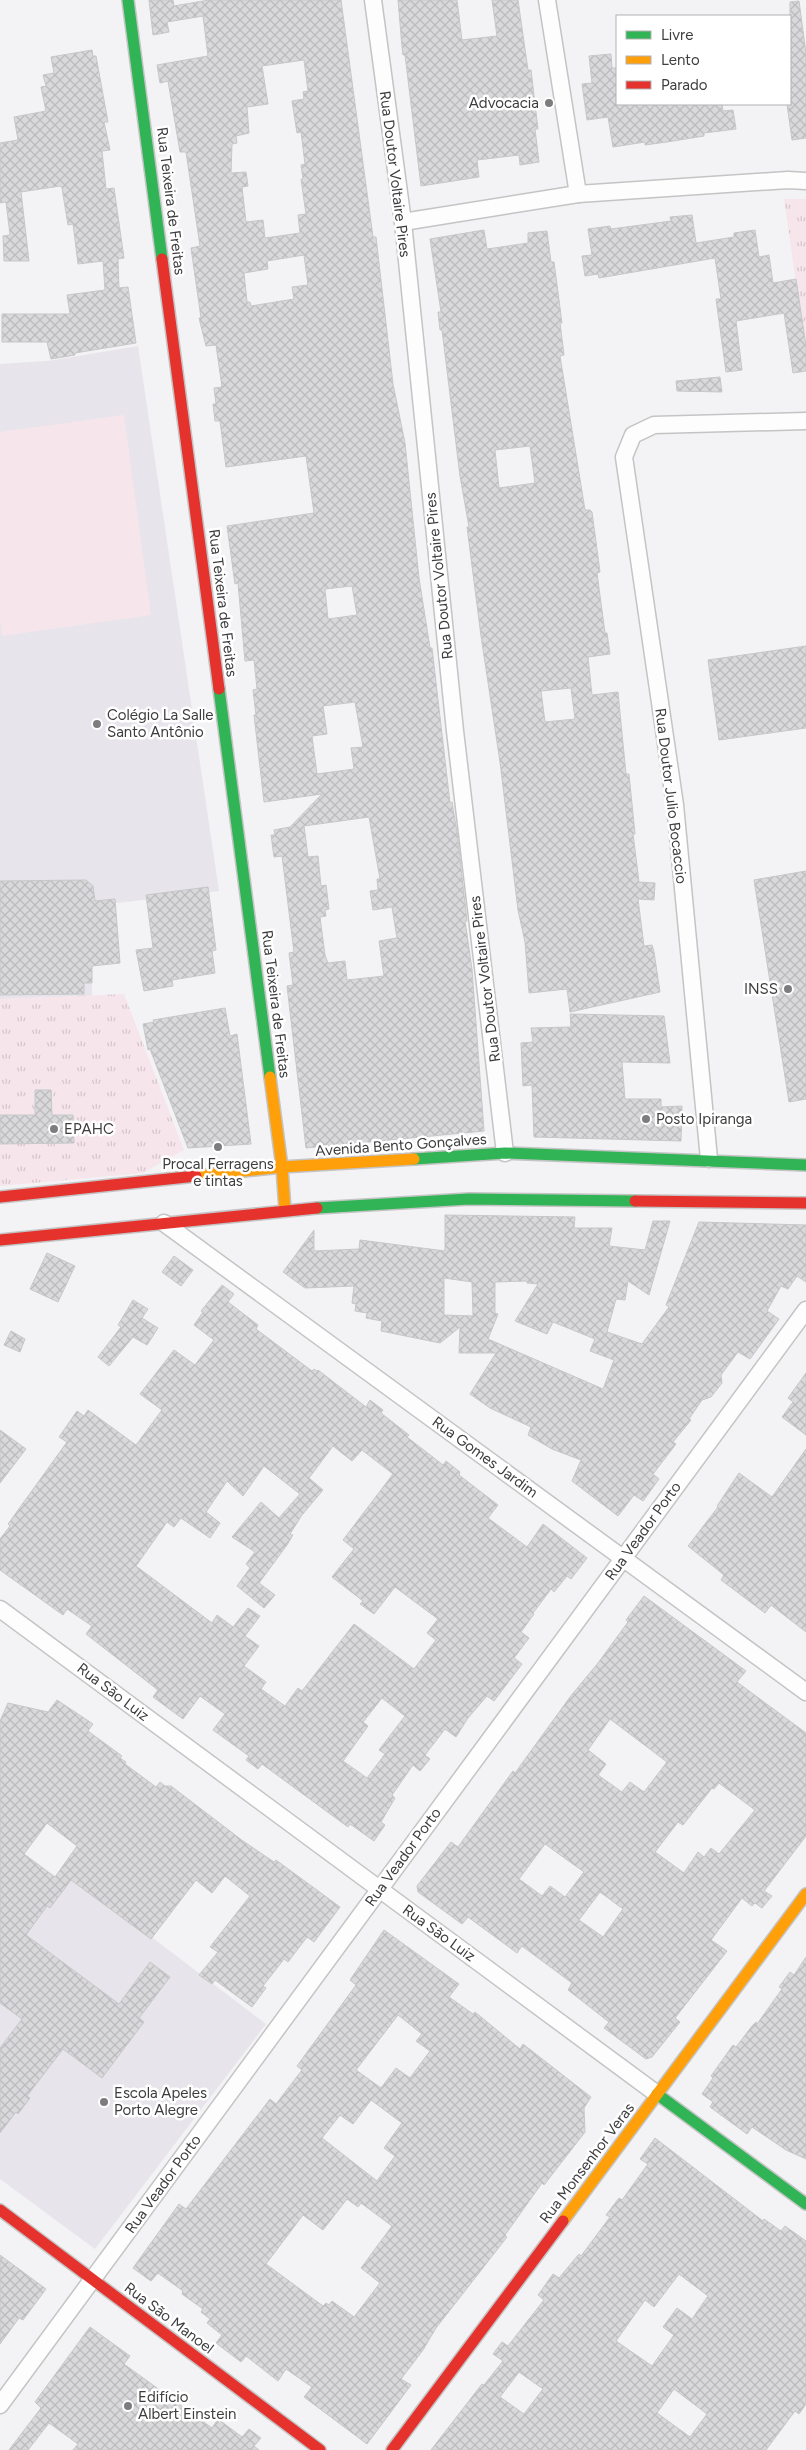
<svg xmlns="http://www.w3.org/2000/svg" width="806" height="2450" viewBox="0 0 806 2450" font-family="Figtree,sans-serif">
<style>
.built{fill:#e7e4eb}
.park{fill:url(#park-tufts)}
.pitch{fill:#f7e5ec}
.building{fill:url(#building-cross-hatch);stroke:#c7c7c8;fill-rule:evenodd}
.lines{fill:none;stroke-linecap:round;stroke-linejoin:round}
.street-casing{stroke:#c4c4c5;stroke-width:19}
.fast-casing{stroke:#c4c4c5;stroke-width:14}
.slow-casing{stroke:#c4c4c5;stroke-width:14}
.jam-casing{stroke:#c4c4c5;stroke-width:14}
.street{stroke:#fdfdfd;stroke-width:16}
.fast{stroke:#30b455;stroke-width:11}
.slow{stroke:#ff9f0a;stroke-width:11}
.jam{stroke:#e5322d;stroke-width:11}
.poi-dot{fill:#7d7c7e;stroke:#fff;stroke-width:2}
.labels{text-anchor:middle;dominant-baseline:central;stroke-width:5;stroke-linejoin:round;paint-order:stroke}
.poi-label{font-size:15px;fill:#3d3c3e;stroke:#fff;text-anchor:start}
.street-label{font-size:15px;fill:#3d3c3e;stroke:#fff}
</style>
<defs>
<pattern id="park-tufts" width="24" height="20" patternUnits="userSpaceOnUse" patternTransform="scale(1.25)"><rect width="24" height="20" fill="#f7e5ec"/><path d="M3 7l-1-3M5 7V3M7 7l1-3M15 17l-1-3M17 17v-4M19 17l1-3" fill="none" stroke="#d5c5cb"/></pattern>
<pattern id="building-cross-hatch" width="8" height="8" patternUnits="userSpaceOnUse" patternTransform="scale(1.25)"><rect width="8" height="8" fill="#d9d8da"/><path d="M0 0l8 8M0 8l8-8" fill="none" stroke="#bbbabc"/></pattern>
</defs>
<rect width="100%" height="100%" fill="#f3f2f4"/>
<g class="built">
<polygon points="138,346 219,891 91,906 92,996 0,999 0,364 48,361"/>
<polygon points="66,1872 266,2024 95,2249 0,2179 0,1963"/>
</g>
<g class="park">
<polygon points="784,199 806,199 806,353"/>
<polygon points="124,994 184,1150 143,1173 0,1186 0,999"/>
</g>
<polygon class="pitch" points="124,415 151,615 2,636 0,620 0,432"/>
<g class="building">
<path d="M149 0H173L174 6 209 0H341L373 237H376L393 384 405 443 419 578 430 648H432L450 803 452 802 457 832 467 921H465L472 969 484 1131 306 1148 287 986 293 985 289 953 294 952 282 856 274 857 271 835H275L274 830 290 827 322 794 264 802 254 715H256L253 690 257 689 254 660 245 661 238 583 235 584 227 526 314 513 306 456 226 467 220 421H215L213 404H216L214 388 222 387 216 345 206 346 199 318H201L191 248 200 246 186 152H180L168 81 160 83 157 65 208 56 203 16 167 22 169 32 153 35ZM304 60 308 91 303 92 304 99 292 101 297 133 301 132 305 164 301 165 303 179H301L306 214 298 215 300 233 265 238 263 220 246 222 242 187 248 186 246 172 231 173 232 144 237 143 236 136 249 133 247 107 268 104 262 66ZM304 255 308 285 292 287 294 299 251 306 250 302H247L244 273 268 269 267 261ZM352 586 357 615 328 619 325 589ZM355 702 363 747 351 748 354 769 317 774 312 736 327 734 323 706ZM369 817 380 879H377L378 890 370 891 373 910 392 907 397 938 379 941 384 976 347 980 345 961 328 963 325 955 320 917 326 916 325 910 329 909 326 885 321 886 318 856 308 857 304 826Z"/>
<polygon points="398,0 457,0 462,40 497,36 492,0 518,0 528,70 531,70 538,129 535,129 539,162 520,165 519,155 477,160 479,177 421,186 405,55 403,55 402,47"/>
<polygon points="799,1 806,53 806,138 792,140 787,104 790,104 790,2"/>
<polygon points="92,50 93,56 96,56 108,122 104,122 110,150 102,151 106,189 114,188 124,258 118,259 119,288 128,287 136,343 75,353 75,355 51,359 47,342 2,342 2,314 70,314 67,295 105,290 103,261 78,264 73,224 68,225 62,188 60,186 21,192 29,261 4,261 3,236 10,235 6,202 0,203 0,143 18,140 14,117 46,111 41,87 46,86 43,75 54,73 51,57"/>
<polygon points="611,54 612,68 617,68 617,104 722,104 723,111 733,110 736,129 704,133 704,136 667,142 645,145 645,142 613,147 608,117 587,120 582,84 592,83 589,56"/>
<polygon points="692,215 696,243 734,237 734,233 755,230 759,257 769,255 773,283 796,279 806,346 806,371 793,373 784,313 736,321 742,370 726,372 716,299 721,299 715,258 599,278 598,274 585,276 582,256 592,255 588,229 610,226 611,229 671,221 670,217"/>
<path d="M484 230 487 249 528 243V233L547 231 551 262H554L562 323H560L564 355 560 356 585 510H590L592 512 600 572 597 573 605 633H607L610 654 588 657 592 695 618 692 626 774H629L635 834H633L639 882 655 883 654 900 638 899 644 946 652 945 654 952 660 992 570 1012 567 989 529 993 525 942 518 910 500 762 481 636 467 527H469L460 476 442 330H440L438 312H441L430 239ZM530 446 535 483 499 488 495 450ZM571 688 575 719 545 722 541 691Z"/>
<polygon points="720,377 722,392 677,391 676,381"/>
<polygon points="806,646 806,728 719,740 708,660"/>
<polygon points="806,871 806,1099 789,1102 754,880"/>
<polygon points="86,880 93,886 95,901 115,899 120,963 92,966 92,983 84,983 84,994 0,995 0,881"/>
<polygon points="208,887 216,950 212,951 215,973 172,980 173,986 144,991 136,950 153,948 146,895"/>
<polygon points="225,1008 230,1036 237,1034 251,1144 188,1148 150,1049 148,1050 143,1024 154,1022 153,1020"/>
<polygon points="570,1014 664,1016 670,1063 622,1062 625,1099 661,1099 661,1107 682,1106 681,1141 534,1137 532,1085 523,1086 521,1043 533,1042 531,1028 571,1027"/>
<polygon points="35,1090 51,1090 52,1115 73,1115 74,1143 0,1144 0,1115 35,1115"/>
<path d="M445 1215 575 1217 574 1228H612L609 1246 645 1250 653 1221H670L649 1295 628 1281 625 1300 616 1299 607 1332 642 1344 669 1307 666 1305 699 1222 806 1225V1282L797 1276 788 1289 781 1286 767 1311 779 1319 750 1359 738 1352 721 1375 722 1383 711 1397 702 1400 689 1419 691 1420 673 1442 676 1444 653 1474 659 1479 643 1501 634 1495 618 1516 572 1481 581 1460 552 1449 528 1435 531 1427 490 1408 470 1394 496 1353H459L460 1327 440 1343 381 1331 382 1321 366 1318 367 1313 355 1311 356 1304 352 1303 354 1286 305 1288 283 1272 314 1230V1251L359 1249 360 1240 445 1251ZM444 1278 472 1282 473 1316 444 1315ZM527 1281V1283L538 1284 515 1321 547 1334 553 1322 595 1339 590 1351 614 1360 603 1389 488 1339 498 1314 495 1313V1282Z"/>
<polygon points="47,1253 75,1266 58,1302 30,1289"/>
<polygon points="174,1256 193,1270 181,1286 162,1272"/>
<path d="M222 1285 234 1294 228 1302 258 1325 256 1329 312 1371 314 1369 317 1371 318 1370 366 1407 370 1400 383 1410 381 1413 409 1435 407 1437 443 1465 446 1461 460 1472 459 1475 498 1505 488 1518 527 1547 543 1524 587 1558 571 1579 567 1576 554 1592 551 1589 533 1613 534 1614 521 1632 529 1638 514 1658 522 1664 494 1701 487 1696 468 1718 456 1737 445 1729 425 1755 430 1759 420 1771 413 1765 392 1795 395 1798 381 1822 385 1825 374 1841 350 1824 348 1827 262 1764 258 1769 246 1760 249 1756 213 1730 225 1714 200 1696 183 1719 153 1697 158 1690 86 1634 92 1626 67 1609 63 1615 0 1570V1539L10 1526 8 1524 67 1442 59 1437 77 1411 84 1416 88 1410 136 1445 162 1410 140 1394 174 1350 195 1365 214 1340 194 1325 203 1312 201 1311ZM333 1446 352 1461 362 1450 393 1474 343 1540 354 1549 332 1577 363 1601 360 1604 374 1614 395 1587 438 1619 427 1633 436 1640 414 1669 354 1624 302 1691 298 1688 285 1706 261 1689 266 1682 244 1666 259 1646 245 1636 260 1616 248 1608 233 1627 217 1615 212 1623 136 1566 167 1522 174 1527 181 1518 210 1538 220 1523 206 1512 227 1481 243 1496 264 1466 300 1494 279 1518 261 1502 232 1537 255 1552 246 1564 250 1568 237 1586 264 1608 275 1595 259 1583 287 1545 293 1535 290 1534 302 1515 323 1490 309 1478ZM382 1698 405 1716 379 1750 385 1754 367 1778 343 1761 368 1726 363 1722Z"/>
<polygon points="133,1300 148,1309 142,1318 158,1328 147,1345 133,1337 109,1366 98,1357 121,1327 118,1325"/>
<polygon points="11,1331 25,1339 20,1352 4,1345"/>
<polygon points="806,1373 806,1435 782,1417 793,1402 788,1398"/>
<polygon points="0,1430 26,1449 0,1483"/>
<polygon points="806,1449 806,1632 771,1605 765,1613 721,1580 724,1575 688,1546 718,1507 717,1506 739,1473 772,1497"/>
<path d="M644 1596 746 1671 737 1682 806 1733V1836L764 1891 772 1896 762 1908 755 1903 752 1906 742 1898 711 1940 727 1951 675 2018 680 2022 652 2057 646 2059 604 2028 609 2022 568 1990 572 1983 522 1946 517 1953 468 1917 462 1924 418 1892 417 1886 451 1842 458 1847 513 1771 515 1773 570 1697 598 1663 628 1622 626 1620ZM610 1719 667 1762 644 1792 630 1782 622 1792 598 1775 606 1764 588 1750ZM719 1783 755 1810 719 1854 711 1848 704 1857 698 1852 684 1873 655 1852 678 1822 683 1825 712 1788 714 1789ZM545 1844 584 1872 565 1897 550 1886 542 1896 519 1879ZM600 1892 623 1909 603 1937 579 1920Z"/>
<path d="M57 1700 93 1724 88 1731 122 1756 120 1758 126 1762 125 1764 156 1787 160 1782 165 1786H171L243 1841 274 1862 276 1860 340 1907 314 1942 307 1937 288 1962 284 1959 263 1986 266 1988 252 2007 215 1980 212 1984 199 1975 218 1952 210 1947 250 1896 225 1876 212 1893 196 1880 151 1939 71 1880 50 1908 47 1906 26 1935 119 2004 150 1962 170 1977 139 2018 144 2022 102 2078 63 2049 27 2096 30 2098 18 2114 16 2112 0 2133V2048L22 2019 0 2003V1721L8 1703 48 1712ZM47 1823 77 1846 55 1877 24 1854Z"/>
<path d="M384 1930 459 1984 449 1997 473 2014 475 2012 520 2049 523 2044 591 2097 584 2108 585 2132 544 2185 542 2183 505 2235 507 2237 436 2328 423 2350 401 2379 411 2385 367 2444 304 2397 312 2387 286 2369 278 2381 246 2356 241 2362 216 2343 222 2335 207 2323 210 2319 201 2312 203 2309 182 2294 183 2291 158 2273 151 2281 133 2268 179 2204 186 2209 270 2099 276 2104 302 2070 297 2066 356 1985 350 1980ZM398 2015 422 2034 416 2041 430 2051 410 2078 396 2068 381 2088 356 2070ZM371 2100 402 2123 384 2148 395 2156 377 2181 322 2138 340 2115 353 2124ZM347 2199 358 2207 361 2203 392 2226 361 2268 380 2283 354 2317 332 2301 329 2305 326 2303 323 2306 266 2264 303 2215 323 2230Z"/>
<polygon points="806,1957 806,2159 786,2150 752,2127 747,2134 710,2107 713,2102 702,2094 713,2078 711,2076 733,2045 736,2047 752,2026 756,2022 757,2024 782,1989 779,1987 790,1972 794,1975"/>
<path d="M655 2138 763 2221 764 2219 781 2231 785 2226 806 2241V2404L799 2414 795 2411 766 2450H431L482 2384 484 2385 503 2361 493 2354 502 2342 508 2346 529 2319 544 2300 538 2295 553 2274 559 2278 579 2254 581 2256 610 2217 606 2215 619 2198 622 2200 648 2164 640 2159ZM679 2274 708 2296 692 2319 677 2308 663 2327 674 2335 652 2366 616 2341 645 2300 654 2307ZM519 2372 543 2389 524 2414 500 2397ZM674 2389 707 2414 690 2437 657 2413Z"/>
<polygon points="0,2255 46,2289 23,2320 19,2318 0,2344"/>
<polygon points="90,2327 130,2356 124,2364 212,2428 218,2419 242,2437 249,2429 261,2438 254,2446 259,2450 73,2450 78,2444 49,2423 28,2450 9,2450 41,2408 35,2402"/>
</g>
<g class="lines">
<defs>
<g id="street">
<polyline points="373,0 403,222 455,731 505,1153"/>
<polyline points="547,0 578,194"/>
<polyline points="403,222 578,194 788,180 806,181"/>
<polyline points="709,1159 675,805 624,457 633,435 654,425 806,421"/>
<polyline points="164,1223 806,1692"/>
<polyline points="0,1609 657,2094"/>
<polyline points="0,2405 806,1310"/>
</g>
<g id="fast">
<polyline points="128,0 162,259"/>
<polyline points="219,689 270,1077"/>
<polyline points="414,1159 505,1153 806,1165"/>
<polyline points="317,1208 469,1199 635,1201"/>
<polyline points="657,2094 806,2204"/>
</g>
<g id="slow">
<polyline points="270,1077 282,1167 285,1210"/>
<polyline points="196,1176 282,1167 414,1159"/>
<polyline points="563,2221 806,1894"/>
</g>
<g id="jam">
<polyline points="162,259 219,689"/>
<polyline points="0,1197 196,1176"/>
<polyline points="635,1201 806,1203"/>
<polyline points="0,1240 317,1208"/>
<polyline points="0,2210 320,2450"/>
<polyline points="392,2450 563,2221"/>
</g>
</defs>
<use href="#street" class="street-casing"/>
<use href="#fast" class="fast-casing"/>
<use href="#slow" class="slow-casing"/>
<use href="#jam" class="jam-casing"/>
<use href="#street" class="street"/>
<use href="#fast" class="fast"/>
<use href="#slow" class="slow"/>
<use href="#jam" class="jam"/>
</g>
<g class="poi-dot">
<circle cx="549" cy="103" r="5"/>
<circle cx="97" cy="724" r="5"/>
<circle cx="788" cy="989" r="5"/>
<circle cx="646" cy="1119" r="5"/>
<circle cx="54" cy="1129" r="5"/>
<circle cx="218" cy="1147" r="5"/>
<circle cx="104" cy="2102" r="5"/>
<circle cx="128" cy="2406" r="5"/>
</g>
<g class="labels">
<g class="poi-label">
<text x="539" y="103" text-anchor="end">Advocacia</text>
<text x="107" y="715">Colégio La Salle<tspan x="107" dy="17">Santo Antônio</tspan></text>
<text x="778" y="989" text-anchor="end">INSS</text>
<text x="656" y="1119">Posto Ipiranga</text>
<text x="64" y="1129">EPAHC</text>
<text x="218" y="1164" text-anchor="middle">Procal Ferragens<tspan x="218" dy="17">e tintas</tspan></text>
<text x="114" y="2093">Escola Apeles<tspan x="114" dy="17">Porto Alegre</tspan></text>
<text x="138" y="2397">Edifício<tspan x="138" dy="17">Albert Einstein</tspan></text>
</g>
<g class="street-label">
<text transform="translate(395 174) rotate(83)">Rua Doutor Voltaire Pires</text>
<text transform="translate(171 201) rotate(83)">Rua Teixeira de Freitas</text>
<text transform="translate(439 576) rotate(-96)">Rua Doutor Voltaire Pires</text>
<text transform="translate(223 603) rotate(83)">Rua Teixeira de Freitas</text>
<text transform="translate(671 796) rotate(83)">Rua Doutor Julio Bocaccio</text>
<text transform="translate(485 979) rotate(-97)">Rua Doutor Voltaire Pires</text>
<text transform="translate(276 1004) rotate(83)">Rua Teixeira de Freitas</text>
<text transform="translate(401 1145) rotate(-4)">Avenida Bento Gonçalves</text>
<text transform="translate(485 1457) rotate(36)">Rua Gomes Jardim</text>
<text transform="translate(643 1531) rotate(-54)">Rua Veador Porto</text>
<text transform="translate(113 1692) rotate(37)">Rua São Luiz</text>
<text transform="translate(403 1857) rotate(-54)">Rua Veador Porto</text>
<text transform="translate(439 1933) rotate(36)">Rua São Luiz</text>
<text transform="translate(587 2163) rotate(-53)">Rua Monsenhor Veras</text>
<text transform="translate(163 2184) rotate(-54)">Rua Veador Porto</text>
<text transform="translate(169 2318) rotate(37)">Rua São Manoel</text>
</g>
</g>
<rect x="616" y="15" width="175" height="90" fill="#ffffff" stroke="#b1b1b2"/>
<rect x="626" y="31" width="25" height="8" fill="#30b455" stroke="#b1b1b2"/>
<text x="661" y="40" font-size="15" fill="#3d3c3e">Livre</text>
<rect x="626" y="56" width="25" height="8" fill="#ff9f0a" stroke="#b1b1b2"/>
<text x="661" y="65" font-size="15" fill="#3d3c3e">Lento</text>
<rect x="626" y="81" width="25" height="8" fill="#e5322d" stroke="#b1b1b2"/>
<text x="661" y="90" font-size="15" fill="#3d3c3e">Parado</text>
</svg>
